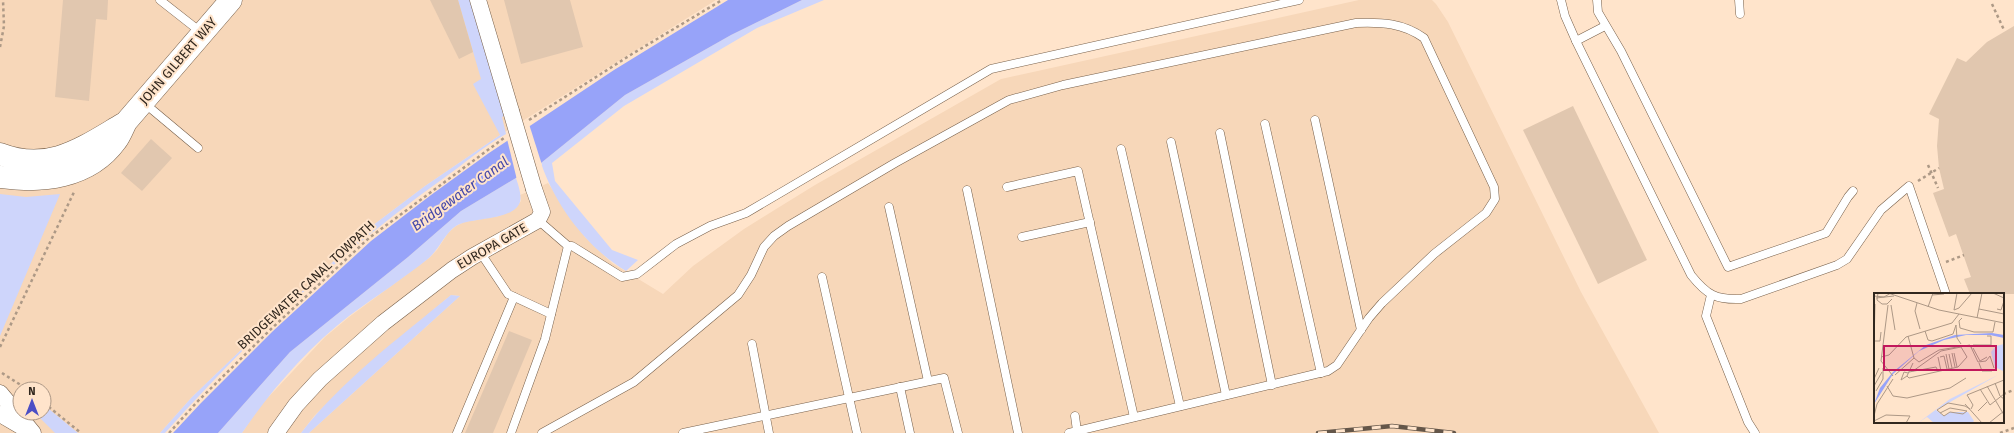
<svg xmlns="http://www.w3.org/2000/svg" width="2014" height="433" viewBox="0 0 2014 433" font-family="'Fira Sans',sans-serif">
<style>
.built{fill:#f7d7b9;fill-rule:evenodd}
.green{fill:#ced5fb}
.water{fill:#97a3f9}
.pier{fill:#ffe4cb}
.building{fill:#e1c7af}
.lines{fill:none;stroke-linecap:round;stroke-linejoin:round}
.lane-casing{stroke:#77604b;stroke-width:9}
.street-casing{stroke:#77604b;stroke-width:17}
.secondary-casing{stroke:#77604b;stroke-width:23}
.path{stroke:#ad9986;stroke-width:2.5;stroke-dasharray:3 3;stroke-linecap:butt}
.lane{stroke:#fff;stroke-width:8}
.street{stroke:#fff;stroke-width:16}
.secondary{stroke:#fff;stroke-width:22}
.rail-casing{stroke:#645649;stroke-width:4.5}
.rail{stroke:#ffe4cb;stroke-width:3;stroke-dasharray:9;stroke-linecap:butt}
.street-bridge-casing{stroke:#77604b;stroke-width:17;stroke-linecap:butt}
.street-bridge{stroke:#fff;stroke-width:16}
.labels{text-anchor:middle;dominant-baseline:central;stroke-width:4;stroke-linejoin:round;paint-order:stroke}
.street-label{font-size:13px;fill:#31271e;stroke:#ffe4cb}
.water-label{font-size:14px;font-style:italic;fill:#4448aa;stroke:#ffe4cb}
.inset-road{fill:none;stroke:#ad9886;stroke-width:1}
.view{fill:#c2185b;fill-opacity:0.15;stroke:#c2185b;stroke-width:2}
.inset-edge{fill:none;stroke:#31271e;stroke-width:2}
</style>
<rect width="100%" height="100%" fill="#ffe4cb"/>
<g class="built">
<path d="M0 0H716L500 135 425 186 364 232 192 397 160 433H0ZM20 389H44V413H20Z"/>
<polygon points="1359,0 1432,0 1436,4 1448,22 1581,292 1659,433 309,433 460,296 451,295 366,366 315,415 301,433 242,433 260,406 325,337 349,317 429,258 437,250 448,233 456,226 464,222 499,216 518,205 521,201 520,195 546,184 548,183 585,237 612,263 663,294 693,266 744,229 815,185 1001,79"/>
</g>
<g class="green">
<path d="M458 0H470L504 116 502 117 506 134C484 146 464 164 444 178 342 250 248 340 165 433H160L192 397 364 232 425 186 500 135 473 84 481 79Z"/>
<path d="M802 0H824L757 28 624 106 552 163 555 181 612 250 638 260 626 271C587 248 555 205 541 163L625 95 731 35Z"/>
<path d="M516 178C518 184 522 195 520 202 514 221 470 217 456 226 446 232 439 249 429 258 403 279 376 296 349 316 308 348 271 390 242 433H218L290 352 408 257 461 211Z"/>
<polygon points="0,194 26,197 60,194 0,336"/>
<path d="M451 295 460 296 309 433H301C342 380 399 338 451 295Z"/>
<polygon points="44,405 78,433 55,433 35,413 44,413"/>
</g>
<polygon class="water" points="728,0 802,0 731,35 625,95 541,163 461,211 408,257 290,352 218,433 173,433 200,404 273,331 371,241 431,195 489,153 614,70"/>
<polygon class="pier" points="529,124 542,165 517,180 507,139"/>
<g class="building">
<polygon points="63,0 108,0 107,20 96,19 89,101 55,97"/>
<polygon points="430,0 458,0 473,52 459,59"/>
<polygon points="504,0 570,0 583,47 521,64"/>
<polygon points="2014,26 2014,294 1970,294 1964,279 1971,277 1956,234 1949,237 1933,193 1944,189 1939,168 1937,146 1939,119 1929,114 1957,58 1966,62 1987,42"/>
<polygon points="1573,106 1647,260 1598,284 1523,130"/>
<polygon points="151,139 172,158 142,191 121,173"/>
<polygon points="509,331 532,340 493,433 465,433"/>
</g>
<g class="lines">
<defs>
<g id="lane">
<polyline points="160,0 202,33"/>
<path d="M1561 0 1565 16 1576 41 1691 275C1707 295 1716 300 1741 299L1837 265 1847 259 1881 210 1909 186 1946 294"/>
<polyline points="1597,0 1598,12 1621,51 1728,267 1826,233 1848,197 1853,191"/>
<polyline points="1739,0 1740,14"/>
<polyline points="1576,41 1605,26"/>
<polyline points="143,102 198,148"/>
<polyline points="1315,120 1361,330"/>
<polyline points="1265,124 1321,373"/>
<polyline points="1220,133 1272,385"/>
<polyline points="1171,142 1226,395"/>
<polyline points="1121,149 1180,406"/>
<polyline points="1007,187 1078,171 1134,417"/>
<polyline points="967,190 1018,433"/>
<polyline points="889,207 928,381"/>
<polyline points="538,220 568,246 572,246 622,277 637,274 676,244 710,226 746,213 991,69 1299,0"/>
<polyline points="1022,237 1090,222"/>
<polyline points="480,252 508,294 551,314"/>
<polyline points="822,277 857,433"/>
<polyline points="1711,295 1706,316 1748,422 1755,433"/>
<polyline points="752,344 769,433"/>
<polyline points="900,387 910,433"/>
<polyline points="1075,416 1077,431"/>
<polyline points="457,433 514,297"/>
<polyline points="511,433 545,339 568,246"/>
<path d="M542 433 634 382 738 295 751 275 764 247 774 236 788 226 895 163 1009 100 1063 85 1356 23C1382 22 1403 23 1424 38L1494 187 1495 199 1486 213 1434 254 1382 303 1369 318 1337 365 1328 371 1069 433"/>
<polyline points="683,433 944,378 958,433"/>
</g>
<g id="street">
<polyline points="478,0 511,111"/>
<polyline points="0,393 33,433"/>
<polyline points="0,414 24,428"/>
<polyline points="276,433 296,405 320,379 383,323 452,270 472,257 538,220 542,212 534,189"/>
</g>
<g id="secondary">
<path d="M0 154C49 173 82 148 123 124"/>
<path d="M0 177C42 183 89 178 116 141 120 136 123 128 126 122L231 0"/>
</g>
</defs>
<use href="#lane" class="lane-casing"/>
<use href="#street" class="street-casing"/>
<use href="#secondary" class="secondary-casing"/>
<g class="path">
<polyline points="1992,4 2004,30"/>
<polyline points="0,47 4,26 3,0"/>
<polyline points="529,120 632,54 722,0"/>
<polyline points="1928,165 1938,188"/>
<polyline points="1918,181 1939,168"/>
<polyline points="1946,262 1964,255"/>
<polyline points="0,347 75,190"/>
<polyline points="2,373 27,389"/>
<polyline points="2003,394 2014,390"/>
<polyline points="44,403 81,433"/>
<polyline points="169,433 197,402 271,329 369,238 504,138"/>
<polyline points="2000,433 2014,428"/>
</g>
<use href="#lane" class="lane"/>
<use href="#street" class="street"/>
<use href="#secondary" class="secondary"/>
<defs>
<polyline id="rail" points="1318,433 1392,426 1454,433"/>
</defs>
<use href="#rail" class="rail-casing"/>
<use href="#rail" class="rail"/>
<defs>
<polyline id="street-bridge" points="511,111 534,189"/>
</defs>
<use href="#street-bridge" class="street-bridge-casing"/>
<use href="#street-bridge" class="street-bridge"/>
</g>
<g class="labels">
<g class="street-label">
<text transform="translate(178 61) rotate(-49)">JOHN GILBERT WAY</text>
<text transform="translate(492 246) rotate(-30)">EUROPA GATE</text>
<text transform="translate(306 285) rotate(-43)">BRIDGEWATER CANAL TOWPATH</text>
</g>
<g class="water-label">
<text transform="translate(460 194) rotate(-36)">Bridgewater Canal</text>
</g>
</g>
<g transform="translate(1874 293)">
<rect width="130" height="130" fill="#ffe4cb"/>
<path d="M130 51V78H129L121 74 117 59 122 53ZM124 82 62 117 70 123 76 119H94L100 128 98 130H60L53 124 44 130 76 106Z" fill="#ced5fb"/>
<path d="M118 40 130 42V45L116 42H92L70 47 45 58 19 81 0 111 6 95 19 79 52 52 81 42Z" fill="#97a3f9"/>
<path class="inset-road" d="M4 0 3 7 8 11H13L18 6M14 0 65 17 130 30M119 0 130 5M58 2 70 1M0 3 10 4 17 0M2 5 20 3M43 10 41 18 46 36M14 12 7 68 19 83M17 12 21 37M54 14 59 0M105 16 130 21M123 16 127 17 130 8M80 17 85 15 98 0M80 17 83 0M88 25 85 28 86 35 100 39H119L121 29M103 25 108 0M82 32 83 45 87 51M51 38 54 47 58 48 79 41 82 32M0 48H6L7 39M0 51 1 11M97 55 99 52H117V43H113M99 55 106 68 113 64M78 60 81 74M80 60 83 74M72 61 75 76M75 61 78 75M7 64 15 62 32 44 78 30 85 21M64 64 67 78M66 64 70 63 73 76M40 65 45 69 65 57 96 52 104 69 112 68 116 63 120 75M105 70 108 78H118M39 78 67 58 87 54 93 64 84 74 35 85 33 83 39 70M35 79 62 74 64 78M21 82 40 65 34 43M33 83 27 87 30 79 34 80M0 86 5 75M121 90 126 103 130 106M0 93 8 79M13 93 19 103 33 105 76 95 92 85M113 93 130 122M106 96 116 112 130 101M2 98 9 86V75M91 111 108 130M97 116 99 112 93 102 130 87M93 118 89 121 76 119 70 123 63 117 74 110 91 113 96 116M104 118 113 109M66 120 76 115 93 118M0 123 3 111 19 86M0 128 12 122 36 123 32 130M115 130 130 118"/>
<path class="view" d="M10 53H122V77H10Z"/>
<rect width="130" height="130" class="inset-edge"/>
</g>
<g transform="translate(32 401)"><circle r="19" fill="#ffe4cb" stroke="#ad9886"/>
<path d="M0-3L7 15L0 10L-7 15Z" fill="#4c4fc5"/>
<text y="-6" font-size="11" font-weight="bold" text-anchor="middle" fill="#31271e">N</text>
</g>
</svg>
